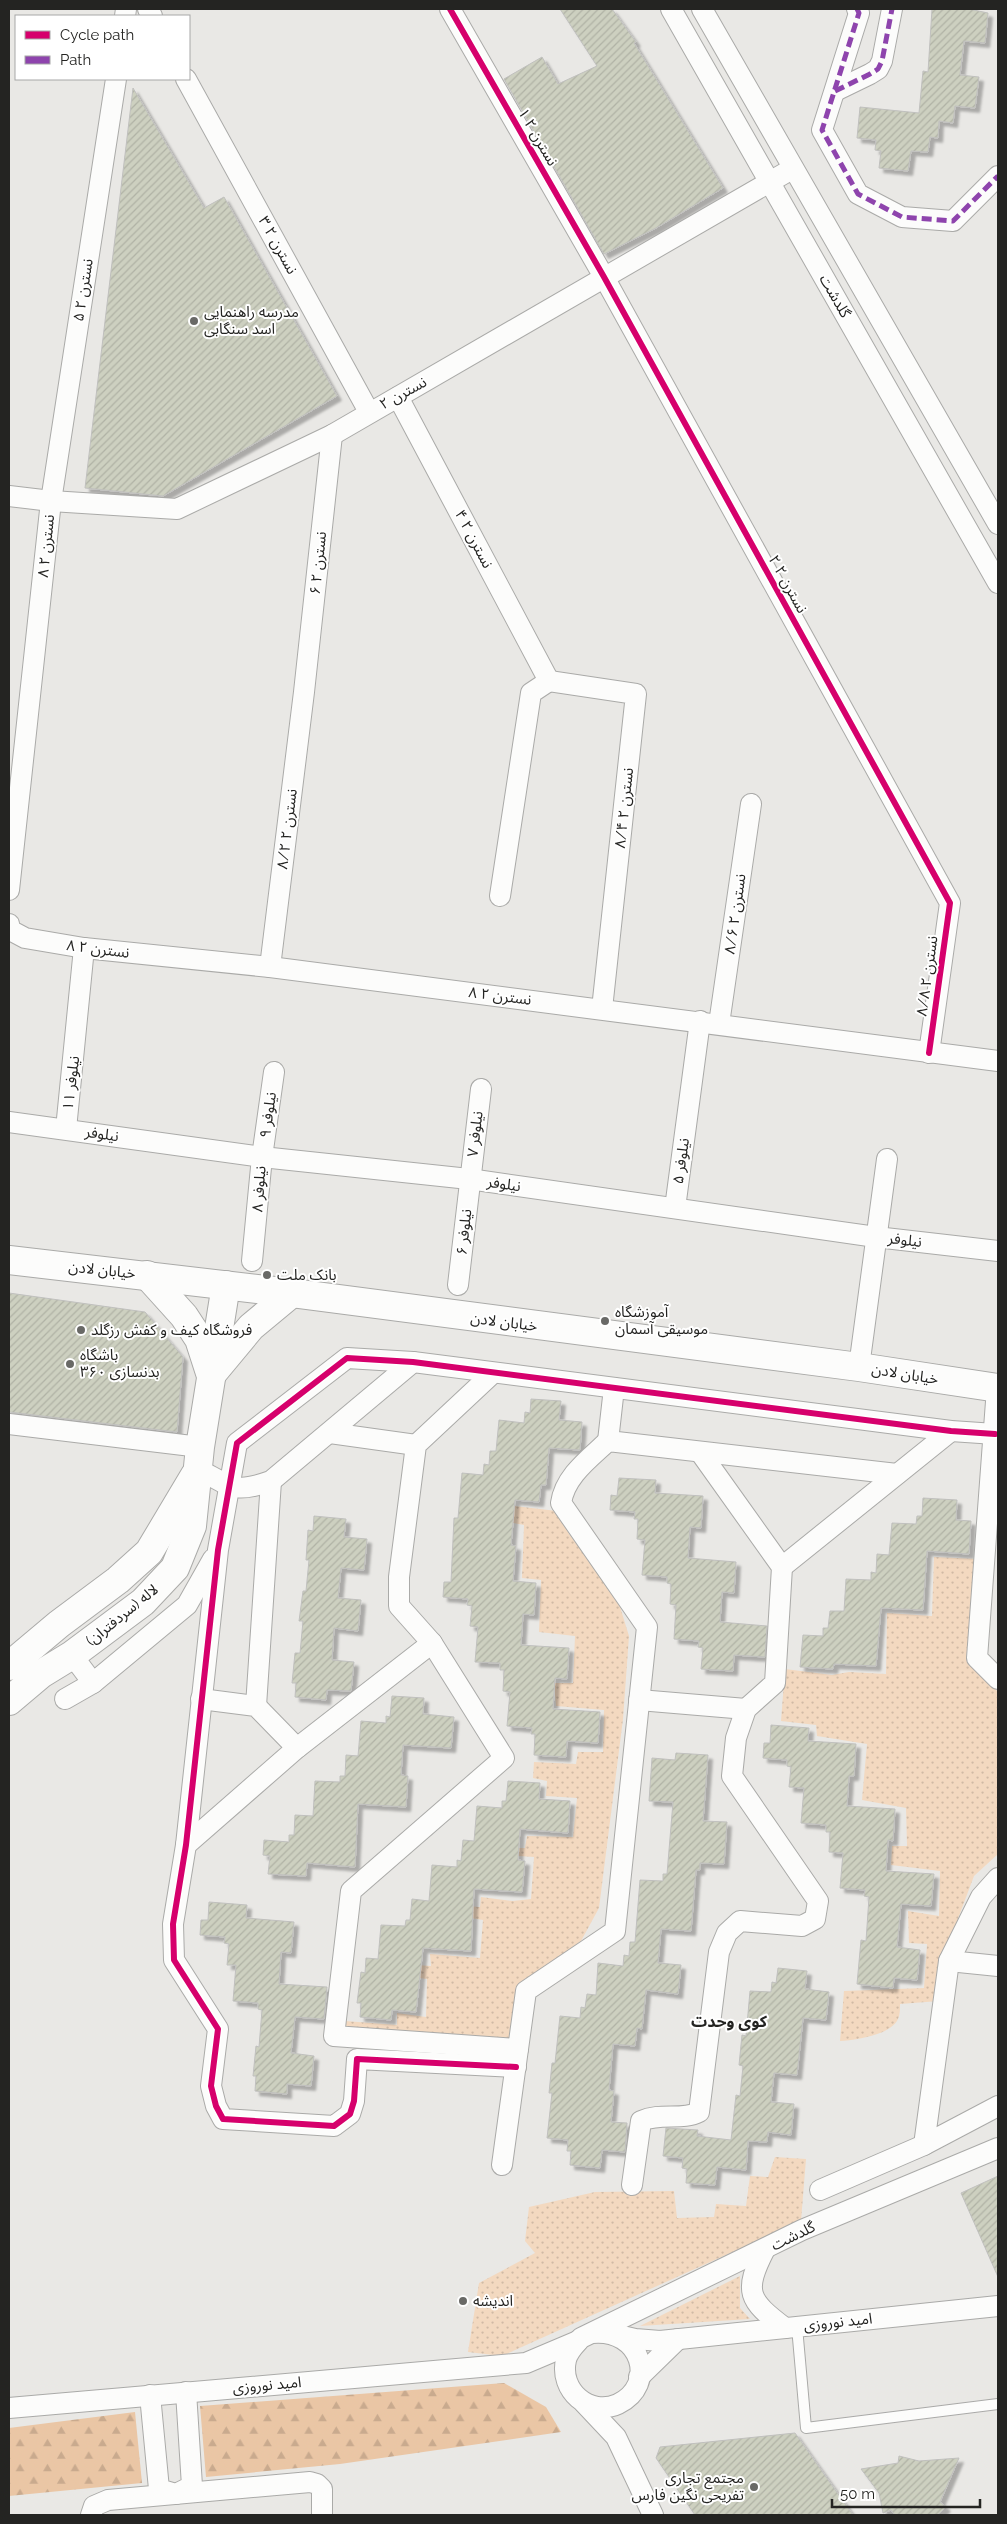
<svg xmlns="http://www.w3.org/2000/svg" width="1007" height="2524" viewBox="0 0 1007 2524" font-family="Raleway,'Noto Sans Arabic',sans-serif">
<style>
.grass{fill:url(#grass-dots)}
.forest{fill:url(#forest-firs)}
.building{fill:url(#building-hatch);stroke:#c0c0be;filter:url(#shadow)}
.lines{fill:none;stroke-linecap:round;stroke-linejoin:round}
.lane-casing{stroke:#aaaaa8;stroke-width:12}
.street-casing{stroke:#aaaaa8;stroke-width:22}
.secondary-casing{stroke:#aaaaa8;stroke-width:30}
.lane{stroke:#fcfcfb;stroke-width:10}
.street{stroke:#fcfcfb;stroke-width:20}
.secondary{stroke:#fcfcfb;stroke-width:28}
.quiet{stroke:#8e44ad;stroke-width:5;stroke-dasharray:10 5;stroke-linecap:butt}
.cycleway-casing{stroke:#fff;stroke-width:9}
.cycleway{stroke:#d6006c;stroke-width:6}
.poi-dot{fill:#696966;stroke:#fff;stroke-width:2}
.labels{text-anchor:middle;dominant-baseline:central;stroke-width:4;stroke-linejoin:round;paint-order:stroke}
.street-label{font-size:15px;fill:#242422;stroke:#fff}
.poi-label{font-size:15px;fill:#242422;stroke:#fff;text-anchor:start}
.neighbourhood-label{font-size:16px;font-weight:bold;fill:#242422;stroke:#fff}
</style>
<defs>
<pattern id="grass-dots" width="8" height="8" patternUnits="userSpaceOnUse" patternTransform="scale(1.25)"><rect width="8" height="8" fill="#f3d9c0"/><path d="M2 2h.1M6 6h.1" fill="none" stroke="#d0baa5" stroke-width="1.8" stroke-linecap="round"/></pattern>
<pattern id="forest-firs" width="22" height="20" patternUnits="userSpaceOnUse" patternTransform="scale(1.25)"><rect width="22" height="20" fill="#eac6a5"/><path d="M5 1l3.5 6h-7zM16 11l3.5 6h-7z" fill="#c9aa8e"/></pattern>
<pattern id="building-hatch" width="6" height="6" patternUnits="userSpaceOnUse" patternTransform="scale(1.25)"><rect width="6" height="6" fill="#cdd0c0"/><path d="M-1 1l2-2M0 6l6-6M5 7l2-2" fill="none" stroke="#b0b2a5"/></pattern>
<filter id="shadow"><feDropShadow dx="4.5" dy="4.5" stdDeviation="1" flood-color="#0004"/></filter>
</defs>
<rect width="100%" height="100%" fill="#e9e8e5"/>
<g class="grass">
<polygon points="497,1504 557,1511 569,1534 617,1597 629,1636 623,1719 599,1908 581,1941 520,1985 513,2044 344,2031 345,2021 397,2025 397,2013 426,2017 427,1979 403,1976 402,1964 431,1966 430,1954 480,1958 483,1920 452,1915 452,1905 480,1907 481,1897 513,1901 531,1899 534,1857 504,1855 506,1848 525,1848 527,1836 573,1837 577,1798 546,1796 547,1781 533,1778 534,1762 576,1764 578,1752 603,1752 604,1710 556,1706 554,1683 573,1683 575,1636 539,1632 541,1580 522,1578 524,1525 497,1520"/>
<path d="M934 1557 977 1559 966 1659 998 1692V1854L974 1876 945 1953 939 2001 900 2004C900 2009 900 2015 898 2019 891 2035 856 2040 840 2041L844 1991 924 1988 927 1944 909 1943 908 1911 939 1916 940 1871 891 1865 892 1846H907L906 1808 862 1800 867 1744 817 1736 816 1725 781 1721 785 1669 832 1675 849 1672 886 1674 887 1613 932 1616Z"/>
<polygon points="775,2157 806,2159 801,2221 502,2356 468,2352 479,2283 535,2253 525,2241 529,2207 595,2192 674,2191 677,2218 714,2217 716,2204 746,2206 750,2176 768,2177"/>
<polygon points="740,2276 740,2308 750,2319 640,2326"/>
</g>
<g class="forest">
<polygon points="504,2383 546,2407 561,2432 340,2464 206,2477 200,2406"/>
<polygon points="135,2412 142,2483 9,2496 9,2428"/>
</g>
<g class="building">
<polygon points="560,9 612,9 636,42 634,43 723,188 656,228 604,254 504,79 542,57 558,84 597,66"/>
<polygon points="932,9 969,9 988,13 985,43 964,41 960,75 979,77 975,108 955,106 953,123 939,121 938,138 930,137 928,152 911,151 908,171 879,168 881,151 875,150 876,140 857,138 860,107 919,113 923,71 928,72"/>
<polygon points="133,88 204,208 224,197 337,396 163,496 85,488"/>
<polygon points="9,1293 145,1312 183,1357 177,1432 9,1412"/>
<polygon points="531,1399 561,1401 559,1420 582,1422 580,1450 549,1448 546,1485 541,1485 539,1502 515,1500 511,1545 516,1546 513,1581 536,1583 534,1615 523,1614 521,1645 569,1648 567,1679 555,1678 553,1709 600,1712 598,1743 567,1741 566,1757 534,1755 535,1734 531,1734 532,1728 507,1726 510,1692 503,1691 504,1670 500,1670 500,1663 475,1662 478,1627 470,1626 472,1606 467,1605 468,1599 443,1597 444,1582 451,1582 454,1518 458,1518 462,1473 483,1475 484,1464 489,1465 490,1451 496,1451 499,1420 524,1423 525,1412 530,1413"/>
<polygon points="619,1478 656,1480 655,1493 703,1496 701,1528 690,1527 688,1558 736,1562 734,1593 722,1592 720,1622 767,1626 765,1657 734,1655 733,1671 701,1669 703,1648 698,1647 699,1641 674,1639 676,1605 670,1604 671,1584 667,1583 667,1577 642,1575 645,1540 637,1539 638,1519 634,1519 635,1512 610,1510 611,1495 617,1496"/>
<polygon points="923,1498 957,1500 956,1520 971,1521 969,1554 927,1551 923,1610 881,1608 876,1666 834,1664 833,1669 800,1667 803,1635 823,1636 823,1628 828,1628 830,1611 844,1611 846,1579 871,1580 871,1572 876,1573 877,1554 889,1555 892,1523 916,1524 917,1516 922,1516"/>
<polygon points="314,1516 346,1519 344,1537 367,1539 364,1570 341,1568 338,1598 361,1600 358,1631 334,1628 332,1660 354,1662 351,1691 327,1690 326,1700 295,1697 296,1683 292,1683 295,1653 300,1653 303,1621 299,1621 303,1591 306,1591 309,1560 306,1560 308,1530 313,1531"/>
<polygon points="392,1696 424,1698 423,1714 454,1717 451,1748 403,1745 401,1775 408,1776 406,1807 358,1804 355,1867 307,1863 306,1876 268,1874 270,1856 263,1855 264,1840 289,1842 289,1835 294,1835 295,1815 313,1816 315,1781 340,1782 340,1776 345,1776 346,1755 358,1756 361,1721 386,1723 386,1716 390,1717"/>
<polygon points="771,1725 809,1728 808,1741 856,1744 854,1776 849,1776 847,1806 895,1809 893,1841 888,1840 886,1871 934,1874 931,1906 901,1904 897,1947 920,1950 917,1980 894,1978 893,1988 857,1984 861,1940 866,1941 869,1897 864,1896 865,1890 840,1888 843,1853 829,1852 830,1832 826,1832 826,1825 801,1823 804,1788 789,1787 791,1767 787,1766 787,1760 763,1758 764,1743 770,1743"/>
<polygon points="676,1753 708,1755 703,1821 727,1822 724,1864 700,1863 700,1870 696,1870 691,1931 661,1929 658,1963 681,1965 678,1994 646,1990 642,2029 637,2028 635,2046 613,2044 609,2090 614,2091 611,2122 627,2123 625,2152 602,2150 600,2168 570,2165 571,2151 567,2151 568,2140 547,2138 552,2093 549,2093 552,2063 555,2063 560,2016 580,2018 581,2007 585,2008 587,1994 596,1995 598,1963 623,1966 624,1955 629,1956 630,1942 635,1942 640,1880 663,1881 663,1874 667,1874 673,1802 649,1801 652,1758 675,1760"/>
<polygon points="508,1781 540,1783 539,1799 570,1801 568,1833 520,1829 518,1860 525,1861 522,1892 474,1889 471,1951 423,1948 416,2012 392,2010 391,2020 360,2017 361,2003 357,2003 361,1972 365,1973 366,1958 378,1959 381,1925 405,1926 406,1920 410,1920 412,1899 429,1901 432,1865 457,1867 457,1860 461,1861 463,1840 474,1841 477,1806 502,1808 502,1801 506,1801"/>
<polygon points="209,1902 247,1905 246,1918 294,1922 291,1953 281,1952 279,1984 327,1987 324,2019 295,2017 291,2053 314,2056 311,2086 287,2084 287,2094 255,2091 256,2076 253,2076 256,2046 259,2047 262,2010 258,2009 258,2003 233,2001 236,1965 227,1965 229,1944 224,1943 225,1937 200,1935 201,1920 208,1920"/>
<polygon points="778,1968 807,1971 805,1989 829,1992 826,2020 803,2018 797,2075 774,2073 771,2102 794,2104 791,2135 768,2132 767,2142 748,2141 746,2170 717,2167 715,2185 686,2183 687,2169 682,2168 683,2158 663,2156 666,2128 698,2130 697,2136 731,2140 736,2095 740,2096 743,2066 739,2065 742,2035 746,2036 750,1991 771,1992 772,1982 776,1983"/>
<polygon points="998,2176 998,2277 961,2193"/>
<polygon points="795,2433 853,2515 695,2515 656,2458 660,2447"/>
<polygon points="899,2456 919,2461 959,2458 940,2502 946,2507 938,2515 895,2515 891,2510 883,2513 879,2493 861,2469 898,2463"/>
</g>
<g class="lines">
<defs>
<polyline id="lane" points="797,2327 806,2428 998,2404"/>
<g id="street">
<polyline points="148,9 152,16"/>
<polyline points="450,9 604,277 950,903 929,1053"/>
<polyline points="671,9 998,583"/>
<polyline points="702,9 998,524"/>
<polyline points="857,9 859,13 822,130 858,194 902,217 953,221 998,176"/>
<polyline points="125,16 126,9"/>
<polyline points="186,79 369,412"/>
<polyline points="835,91 870,74 878,69 882,61 892,9"/>
<polyline points="398,397 549,681"/>
<polyline points="9,496 51,501 177,509 332,435 792,169"/>
<polyline points="549,681 636,694 602,1009"/>
<polyline points="9,890 51,501 116,79"/>
<polyline points="500,896 531,693 549,681"/>
<polyline points="9,924 10,930 25,938 84,948 270,967 998,1061"/>
<polyline points="270,967 304,692 332,435"/>
<polyline points="719,1024 751,804"/>
<polyline points="9,1122 262,1157 469,1179 876,1237 998,1251"/>
<polyline points="66,1129 84,948"/>
<polyline points="675,1208 700,1021"/>
<polyline points="252,1261 262,1157 274,1072"/>
<polyline points="458,1285 481,1089"/>
<polyline points="859,1367 887,1159"/>
<polyline points="493,1373 416,1445 399,1577 399,1606 432,1643 504,1758 351,1891 334,2036 518,2049"/>
<polyline points="997,1388 977,1658 998,1679"/>
<polyline points="9,1424 200,1447"/>
<polyline points="330,1433 416,1445"/>
<polyline points="608,1441 614,1388"/>
<path d="M198 1469C232 1487 234 1494 271 1481L413 1362"/>
<polyline points="782,1567 951,1431"/>
<polyline points="72,1655 93,1683"/>
<polyline points="65,1699 93,1683 187,1605 213,1559"/>
<polyline points="201,1699 256,1706 297,1748"/>
<polyline points="639,1700 746,1709"/>
<polyline points="256,1706 271,1481"/>
<polyline points="186,1845 297,1748 432,1643"/>
<polyline points="998,1878 981,1897 949,1961 924,2145 998,2106"/>
<polyline points="949,1961 998,1966"/>
<polyline points="516,2067 357,2059 354,2101 350,2114 334,2126 223,2119 216,2106 211,2086 218,2029 174,1960 173,1924 186,1845 218,1550 237,1443 347,1358 413,1362 951,1431 995,1434"/>
<path d="M502 2165 526 1991 615 1931 647 1627 561 1503C565 1476 589 1459 608 1441L897 1474"/>
<path d="M632 2185 641 2121C661 2112 682 2121 699 2112L719 1952 727 1933 740 1921 802 1926 815 1919 818 1901 732 1776 736 1738 746 1709 775 1683 782 1567 700 1452"/>
<polyline points="820,2190 924,2145"/>
<path d="M765 2249C743 2292 748 2300 785 2328"/>
<path d="M592 2333C642 2328 658 2385 618 2404 589 2417 559 2390 566 2360 568 2351 575 2345 581 2338L802 2230 998 2148"/>
<polyline points="618,2335 635,2339 660,2341 998,2306"/>
<polyline points="639,2377 678,2339"/>
<polyline points="150,2395 159,2489 176,2494 192,2486 186,2392"/>
<polyline points="584,2403 616,2437 653,2515"/>
<polyline points="9,2408 526,2363 578,2341"/>
<polyline points="91,2515 94,2506 108,2500 310,2482 317,2484 322,2489 322,2515"/>
</g>
<g id="secondary">
<polyline points="9,1260 292,1293 859,1367 998,1388"/>
<polyline points="147,1275 184,1316 199,1339 210,1373"/>
<polyline points="212,1374 251,1327 292,1293"/>
<polyline points="9,1666 59,1624 118,1580 149,1552 195,1475"/>
<polyline points="9,1701 41,1674 72,1655 143,1602 175,1568 192,1526 200,1447 226,1285"/>
</g>
</defs>
<use href="#lane" class="lane-casing"/>
<use href="#street" class="street-casing"/>
<use href="#secondary" class="secondary-casing"/>
<use href="#lane" class="lane"/>
<use href="#street" class="street"/>
<use href="#secondary" class="secondary"/>
<g class="quiet">
<polyline points="857,9 859,13 822,130 858,194 902,217 953,221 998,176"/>
<polyline points="835,91 870,74 878,69 882,61 892,9"/>
</g>
<defs>
<g id="cycleway">
<polyline points="450,9 604,277 950,903 929,1053"/>
<polyline points="516,2067 357,2059 354,2101 350,2114 334,2126 223,2119 216,2106 211,2086 218,2029 174,1960 173,1924 186,1845 218,1550 237,1443 347,1358 413,1362 951,1431 995,1434"/>
</g>
</defs>
<use href="#cycleway" class="cycleway-casing"/>
<use href="#cycleway" class="cycleway"/>
</g>
<g class="poi-dot">
<circle cx="194" cy="321" r="5"/>
<circle cx="267" cy="1275" r="5"/>
<circle cx="605" cy="1321" r="5"/>
<circle cx="81" cy="1330" r="5"/>
<circle cx="70" cy="1364" r="5"/>
<circle cx="463" cy="2301" r="5"/>
<circle cx="754" cy="2487" r="5"/>
</g>
<g class="labels">
<g class="street-label">
<text transform="translate(538 137) rotate(60)">۱ نسترن ۲</text>
<text transform="translate(278 245) rotate(61)">۳ نسترن ۲</text>
<text transform="translate(83 290) rotate(-81)">۵ نسترن ۲</text>
<text transform="translate(835 296) rotate(60)">گلدشت</text>
<text transform="translate(403 393) rotate(-29)">نسترن ۲</text>
<text transform="translate(474 539) rotate(62)">۴ نسترن ۲</text>
<text transform="translate(46 546) rotate(-84)">۸ نسترن ۲</text>
<text transform="translate(318 563) rotate(-84)">۶ نسترن ۲</text>
<text transform="translate(788 584) rotate(61)">۲ نسترن ۲</text>
<text transform="translate(624 808) rotate(-84)">۸/۴ نسترن ۲</text>
<text transform="translate(287 829) rotate(-83)">۸/۲ نسترن ۲</text>
<text transform="translate(735 914) rotate(-82)">۸/۶ نسترن ۲</text>
<text transform="translate(98 949) rotate(7)">۸ نسترن ۲</text>
<text transform="translate(927 976) rotate(-82)">۸/۸ نسترن ۲</text>
<text transform="translate(500 996) rotate(7)">۸ نسترن ۲</text>
<text transform="translate(71 1083) rotate(-83)">۱۱ نیلوفر</text>
<text transform="translate(268 1115) rotate(-82)">۹ نیلوفر</text>
<text transform="translate(102 1134) rotate(8)">نیلوفر</text>
<text transform="translate(475 1134) rotate(-83)">۷ نیلوفر</text>
<text transform="translate(681 1161) rotate(-82)">۵ نیلوفر</text>
<text transform="translate(504 1184) rotate(8)">نیلوفر</text>
<text transform="translate(259 1189) rotate(-86)">۸ نیلوفر</text>
<text transform="translate(464 1232) rotate(-84)">۶ نیلوفر</text>
<text transform="translate(905 1240) rotate(7)">نیلوفر</text>
<text transform="translate(102 1270) rotate(6)">خیابان لادن</text>
<text transform="translate(504 1322) rotate(7)">خیابان لادن</text>
<text transform="translate(905 1374) rotate(9)">خیابان لادن</text>
<text transform="translate(122 1615) rotate(-39)">لاله (سردفتران)</text>
<text transform="translate(793 2236) rotate(-26)">گلدشت</text>
<text transform="translate(838 2322) rotate(-6)">امید نوروزی</text>
<text transform="translate(267 2385) rotate(-5)">امید نوروزی</text>
</g>
<g class="poi-label">
<text x="204" y="312">مدرسه راهنمایی<tspan x="204" dy="17">اسد سنگابی</tspan></text>
<text x="277" y="1275">بانک ملت</text>
<text x="615" y="1312">آموزشگاه<tspan x="615" dy="17">موسیقی آسمان</tspan></text>
<text x="91" y="1330">فروشگاه کیف و کفش رزگلد</text>
<text x="80" y="1355">باشگاه<tspan x="80" dy="17">بدنسازی ۳۶۰</tspan></text>
<text x="473" y="2301">اندیشه</text>
<text x="744" y="2478" text-anchor="end">مجتمع تجاری<tspan x="744" dy="17">تفریحی نگین فارس</tspan></text>
</g>
<g class="neighbourhood-label">
<text x="729" y="2021">کوی وحدت</text>
</g>
</g>
<rect width="1007" height="2524" fill="none" stroke="#242422" stroke-width="20"/>
<rect x="15" y="15" width="175" height="65" fill="#ffffff" stroke="#a7a7a7"/>
<rect x="25" y="31" width="25" height="8" fill="#d6006c" stroke="#a7a7a7"/>
<text x="60" y="40" font-size="15" fill="#242422">Cycle path</text>
<rect x="25" y="56" width="25" height="8" fill="#8e44ad" stroke="#a7a7a7"/>
<text x="60" y="65" font-size="15" fill="#242422">Path</text>
<path d="M832 2499v8h148v-8" fill="none" stroke="#242422" stroke-width="2.5"/>
<text x="840" y="2499" font-size="15" fill="#242422" stroke="#ffffff" stroke-width="4" paint-order="stroke">50 m</text>
</svg>
